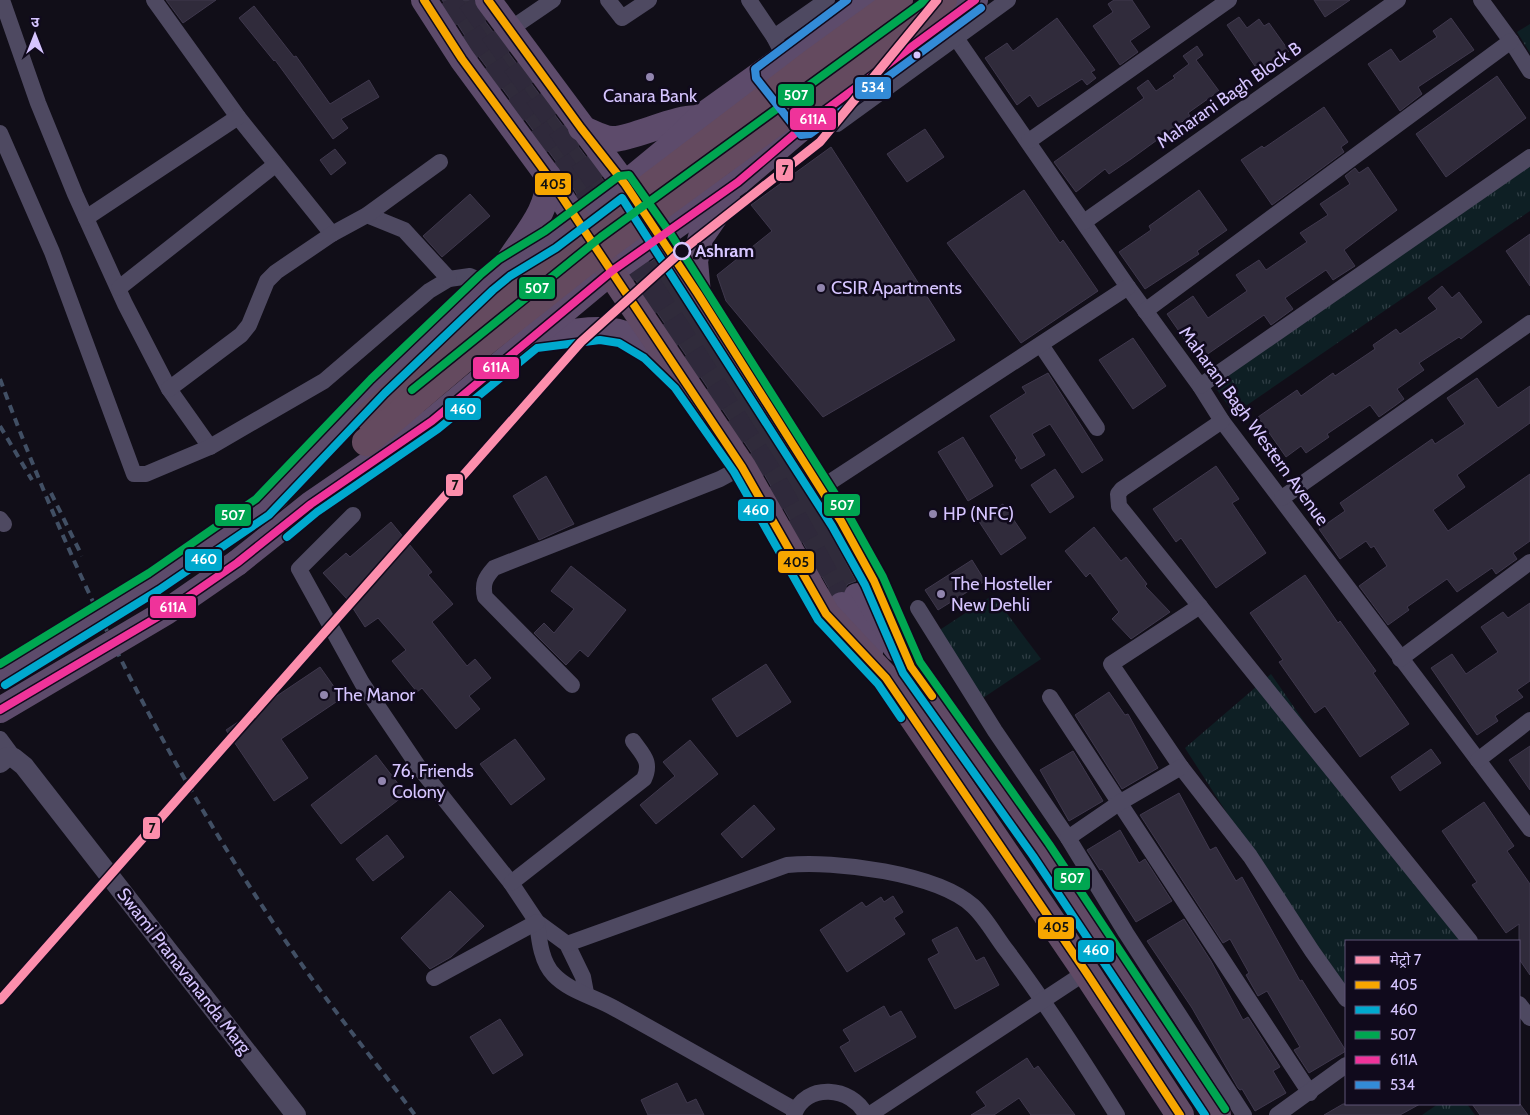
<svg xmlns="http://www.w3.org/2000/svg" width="1530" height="1115" viewBox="0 0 1530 1115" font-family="Cabin,'Noto Sans Devanagari',sans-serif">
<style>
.park{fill:url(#park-tufts)}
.building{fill:#302b3b;stroke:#3f384d}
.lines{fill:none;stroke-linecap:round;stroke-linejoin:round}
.primary-tunnel{stroke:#2f293b;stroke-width:26;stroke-dasharray:26 13;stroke-linecap:butt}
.minor{stroke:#4e4961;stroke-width:16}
.tertiary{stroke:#4e4961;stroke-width:20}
.primary{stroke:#5d4b6b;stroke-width:26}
.trunk{stroke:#604a65;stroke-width:28}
.rail{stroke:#414f64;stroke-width:4;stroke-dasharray:8 6;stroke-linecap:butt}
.primary-bridge{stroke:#5d4b6b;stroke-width:26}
.motorway-bridge{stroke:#644a5f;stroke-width:28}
.bus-1-casing{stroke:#100a1c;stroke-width:11}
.bus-2-casing{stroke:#100a1c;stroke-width:11}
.bus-3-casing{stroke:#100a1c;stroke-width:11}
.bus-4-casing{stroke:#100a1c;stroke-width:11}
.bus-5-casing{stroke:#100a1c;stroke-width:11}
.bus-1{stroke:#f7a600;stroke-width:8}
.bus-2{stroke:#00a9ce;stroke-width:8}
.bus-3{stroke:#00a651;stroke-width:8}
.bus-4{stroke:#ef339a;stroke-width:8}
.bus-5{stroke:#338bd7;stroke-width:8}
.metro-1-casing{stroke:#100a1c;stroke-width:12}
.metro-1{stroke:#fc8eac;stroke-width:9}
.bus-dot{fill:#d6c5ff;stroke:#100a1c;stroke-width:2}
.poi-dot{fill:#9185ae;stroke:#100a1c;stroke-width:2}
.stop-dot{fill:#100a1c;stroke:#d6c5ff;stroke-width:2.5}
.labels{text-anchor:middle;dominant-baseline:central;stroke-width:5;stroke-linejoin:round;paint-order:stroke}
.street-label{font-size:18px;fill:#d6c5ff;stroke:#100a1c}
.poi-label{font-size:18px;fill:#d6c5ff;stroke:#100a1c;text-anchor:start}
.stop-label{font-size:18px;font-weight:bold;fill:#d6c5ff;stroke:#100a1c;text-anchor:start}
.line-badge{stroke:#100a1c;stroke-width:2}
.badge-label{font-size:14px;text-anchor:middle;font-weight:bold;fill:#fff}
.pale-badge-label{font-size:14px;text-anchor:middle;font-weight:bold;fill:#111}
</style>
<defs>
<pattern id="park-tufts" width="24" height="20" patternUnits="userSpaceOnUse" patternTransform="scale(1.25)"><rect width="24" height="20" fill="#0e1f24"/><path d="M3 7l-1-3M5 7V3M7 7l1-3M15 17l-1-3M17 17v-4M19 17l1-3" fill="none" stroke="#303e45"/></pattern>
</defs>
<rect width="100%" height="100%" fill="#110e18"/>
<g class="park">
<polygon points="1530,24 1530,53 1517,32"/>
<polygon points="1530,166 1530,211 1234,414 1213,384"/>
<polygon points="993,595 1041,659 977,702 935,633"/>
<polygon points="1271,674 1314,736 1476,941 1346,941 1346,986 1252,852 1185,748"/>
<polygon points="1438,1104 1467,1104 1475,1115 1422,1115"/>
</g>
<g class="building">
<polygon points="166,0 216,0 183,23"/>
<polygon points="442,0 473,0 476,9 604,181 579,198 560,167 474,50"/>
<polygon points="1114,0 1132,0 1150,27 1130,41 1138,52 1120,65 1093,26 1113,12 1108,4"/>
<polygon points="1314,0 1350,0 1325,17"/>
<polygon points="254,6 294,57 296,56 330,104 369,80 379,97 341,119 348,128 333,139 275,60 274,61 239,18"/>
<polygon points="1239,17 1247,28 1259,19 1264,26 1269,23 1289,51 1259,72 1227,25"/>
<polygon points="1057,18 1095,70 1091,72 1096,78 1087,85 1082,79 1038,107 1030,95 1017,105 985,58 1007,43 1013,51"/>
<polygon points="1451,18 1474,50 1418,87 1422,94 1400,111 1368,64 1391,49 1400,62 1437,37 1433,31"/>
<polygon points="1197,46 1203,55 1196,60 1219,91 1188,113 1190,116 1131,159 1109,174 1105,169 1076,192 1054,162 1144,98 1137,88 1148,80 1156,91 1175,78 1173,76 1189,64 1183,56"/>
<polygon points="1497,76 1526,118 1446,177 1416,134"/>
<polygon points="1324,107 1348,142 1341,147 1344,152 1272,205 1241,160 1262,146 1264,148"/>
<polygon points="925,129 944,157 907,182 887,154"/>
<polygon points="831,147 955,340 823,417 726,301 717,275 772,231 751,205"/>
<polygon points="335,149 346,163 331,175 320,160"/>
<polygon points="1368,167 1397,210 1344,250 1355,266 1333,280 1326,270 1285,298 1293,309 1271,325 1264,315 1199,360 1167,314 1193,296 1208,318 1247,291 1236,275 1259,260 1266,270 1307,242 1300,233 1328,215 1320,204 1350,184 1345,176 1355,168 1359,173"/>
<polygon points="1024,190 1060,243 1063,240 1098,291 1021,343 947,243"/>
<polygon points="1199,190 1227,230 1197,251 1199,254 1145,289 1119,252 1151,230 1149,226"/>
<polygon points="470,194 490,216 442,257 423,236"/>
<polygon points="1530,234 1530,286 1506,251"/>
<polygon points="656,258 828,529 856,581 848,584 843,590 832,594 755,458 632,275"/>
<polygon points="1442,286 1452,298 1459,292 1482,322 1461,339 1459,337 1419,363 1424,370 1397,389 1404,399 1396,405 1379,417 1370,405 1327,434 1329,437 1306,453 1301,446 1286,457 1258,417 1297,390 1301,396 1333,373 1335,376 1375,349 1373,345 1396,329 1400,334 1437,309 1428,298"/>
<polygon points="1133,338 1166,386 1133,409 1099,360"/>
<polygon points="1048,373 1103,460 1082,473 1050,424 1032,434 1045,455 1021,469 1015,460 1017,458 990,416 1026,393 1022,387"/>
<polygon points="1477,378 1498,408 1530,386 1530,423 1457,475 1465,487 1433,510 1448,531 1530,474 1530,541 1513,553 1517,559 1496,574 1492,568 1457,592 1447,579 1407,607 1409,610 1388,625 1359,586 1387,566 1374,546 1371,548 1366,541 1340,559 1319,529 1345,511 1340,503 1432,439 1435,444 1465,424 1447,398"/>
<polygon points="963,437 993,486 968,501 938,452"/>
<polygon points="1216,466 1239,499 1232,503 1266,553 1216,588 1181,538 1176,542 1153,509"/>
<polygon points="1055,469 1074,497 1050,513 1031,485"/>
<polygon points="546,476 574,524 539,540 513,496"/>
<polygon points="1003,504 1026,538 1001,555 978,520"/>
<polygon points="391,522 432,572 428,575 453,604 432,622 467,666 475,659 491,678 469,696 480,709 456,729 422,688 417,692 392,661 406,650 378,618 365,627 347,599 323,573 346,553 350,557"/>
<polygon points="1094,527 1121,561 1126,557 1147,584 1145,586 1170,612 1131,639 1112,619 1119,612 1090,573 1086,577 1065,551"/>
<polygon points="972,560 985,581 938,610 925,590"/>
<polygon points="571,566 626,610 588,657 580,650 566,665 534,633 544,623 554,633 574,609 551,591"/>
<polygon points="1305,575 1338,623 1340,621 1376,671 1373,673 1409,724 1360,757 1325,706 1315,713 1279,662 1283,660 1250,613"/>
<polygon points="1530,603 1530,681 1517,690 1523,697 1495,716 1498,721 1477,735 1431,668 1452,654 1466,674 1498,652 1481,627 1503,612 1508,618"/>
<polygon points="766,664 791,702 737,737 712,699"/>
<polygon points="320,667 342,698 281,739 308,778 274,801 226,730"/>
<polygon points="1109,692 1125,715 1128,714 1158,768 1122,789 1075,715"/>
<polygon points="515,739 545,779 511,805 480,764"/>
<polygon points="690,740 718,774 656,824 640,805 675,776 663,762"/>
<polygon points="1530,746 1530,790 1509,760"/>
<polygon points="1431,749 1441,763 1400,791 1391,777"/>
<polygon points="1073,751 1103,801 1069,821 1040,770"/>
<polygon points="376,755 406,794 341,844 311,805"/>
<polygon points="1179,793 1210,850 1216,847 1236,881 1242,877 1300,981 1302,980 1346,1051 1309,1073 1294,1050 1300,1047 1267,991 1258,996 1246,975 1249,973 1230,939 1223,943 1140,815"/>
<polygon points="1484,802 1514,846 1507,851 1530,884 1530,975 1519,959 1519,924 1506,933 1472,885 1477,882 1442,831"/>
<polygon points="754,805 775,829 742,858 721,834"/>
<polygon points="1120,830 1139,863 1145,859 1172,901 1136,922 1102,869 1100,870 1087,850"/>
<polygon points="387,835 404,857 373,881 356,859"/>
<polygon points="450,891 484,926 451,957 430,969 401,938"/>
<polygon points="893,896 903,912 894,918 905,934 847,972 820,930 862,902 866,907 881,897 884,902"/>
<polygon points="1184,919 1211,961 1243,1020 1248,1017 1280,1067 1273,1071 1286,1093 1255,1111 1242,1089 1240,1090 1238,1088 1192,1008 1147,941"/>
<polygon points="957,927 976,961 984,957 999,985 955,1009 928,959 939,953 932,940"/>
<polygon points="884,1006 890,1017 901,1011 916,1037 855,1072 840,1047 850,1041 843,1030"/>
<polygon points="500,1019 523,1055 493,1074 470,1037"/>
<polygon points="1027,1058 1034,1069 1038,1066 1075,1115 1031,1115 1019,1098 994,1115 971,1115 986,1106 976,1092"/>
<polygon points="677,1083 687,1103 696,1099 704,1115 648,1115 641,1100"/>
<polygon points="1343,1104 1420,1104 1400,1115 1324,1115"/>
<polygon points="1472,1104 1520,1104 1528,1115 1480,1115"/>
</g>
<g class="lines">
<g class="primary-tunnel">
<polyline points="447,0 586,201 635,263 772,478 842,605"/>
<polyline points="470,0 621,214"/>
</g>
<g class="minor">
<polyline points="2,0 38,103 75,194 125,304 169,389 210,447"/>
<polyline points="154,0 238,117 332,234"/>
<polyline points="608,0 622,18 649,0"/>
<polyline points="749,0 774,37 785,58"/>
<polyline points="1481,0 1511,41 1530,71"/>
<polyline points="509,30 553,0"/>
<polyline points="774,37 827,0"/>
<polyline points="956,38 1128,287 1200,386 1222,421 1530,829"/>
<polyline points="837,124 1008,0"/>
<polyline points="0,133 52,252 134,474 146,474 210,447 324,381 429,291 449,279 470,276 486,283"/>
<polyline points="1029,141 1229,0"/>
<polyline points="367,215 404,230 449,279"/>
<polyline points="86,218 238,117"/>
<polyline points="1084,222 1398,0"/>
<polyline points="119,288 275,165"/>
<polyline points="1145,311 1511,41"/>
<polyline points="1041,345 1097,428"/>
<polyline points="1200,386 1530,157"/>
<polyline points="169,389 241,335 249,325 267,281 276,272 332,234 367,215 440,162"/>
<polyline points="1222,421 1122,489 1118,494 1119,506 1470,941"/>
<polyline points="821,488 1128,287"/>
<polyline points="1282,498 1530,323"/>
<polyline points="353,515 299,569 362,683 418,766 511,883 537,922 567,944 583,977 586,993"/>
<polyline points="0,519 4,524"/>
<polyline points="1200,606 1111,664 1181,767 1250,856 1312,951 1346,999"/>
<polyline points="918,608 995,731 1068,838 1126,933 1244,1115"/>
<polyline points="1400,659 1530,562"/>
<path d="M572 685 485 597C482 584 485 578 494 568L720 479 742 467"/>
<polyline points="1050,697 1310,1093"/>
<polyline points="0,739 14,758"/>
<polyline points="1478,760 1530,720"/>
<polyline points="1068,838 1119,803 1181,767"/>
<path d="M511 883 644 779C652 762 643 755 633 741"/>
<path d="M537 922C539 939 541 962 554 975 569 991 595 997 614 1008 674 1041 735 1076 795 1110"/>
<path d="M567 944 787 865C834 860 937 873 973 906 986 918 996 937 1007 951 1047 1004 1082 1059 1117 1115"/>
<polyline points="434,978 537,922"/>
<polyline points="1519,1004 1530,1018"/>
<path d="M794 1115C805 1082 852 1086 866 1115"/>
<polyline points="869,1115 1086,972"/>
<polyline points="1277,1115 1346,1065"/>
</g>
<polyline class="tertiary" points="0,763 7,757 14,758 24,766 296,1115"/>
<g class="primary">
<polyline points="424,0 462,59 548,176 575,219"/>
<polyline points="488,0 635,198"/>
<path d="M581 128C590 131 604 140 614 139 635 138 682 114 700 119"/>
<path d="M510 259C526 234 551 208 548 176"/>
<polyline points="698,294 695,261 701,237 727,199"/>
<path d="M533 338C558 335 598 325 622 333 641 340 657 356 671 370"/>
<polyline points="263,507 378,386 486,283 504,268 551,239 575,219 625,184 665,151 699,118 864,0"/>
<polyline points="222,536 276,497"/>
<polyline points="237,563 311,504 432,421 612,271 738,182 804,126 975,0"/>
<polyline points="857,596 897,649"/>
<polyline points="842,605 870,652"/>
</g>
<g class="trunk">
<polyline points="575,219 742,467 826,614 886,678 1086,972 1180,1115"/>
<polyline points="662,238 841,521 874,581 911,667 1041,850 1217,1115"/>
</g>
<g class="rail">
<path d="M0 379C76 585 174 781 300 962 336 1014 377 1064 415 1115"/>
<polyline points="0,426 32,480"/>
<polyline points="51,493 82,556"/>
</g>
<g class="primary-bridge">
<polyline points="0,676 154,581 222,536"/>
<polyline points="0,710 166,612 237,563"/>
</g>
<g class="motorway-bridge">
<polyline points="368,417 456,338 594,229 815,61 899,0"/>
<polyline points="366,442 467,356 607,245 943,0"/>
</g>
<defs>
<g id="bus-1">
<polyline points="424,0 462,59 548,176 742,467 826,614 886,678 1086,972 1180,1115"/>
<polyline points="488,0 581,128 625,184 698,294 841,521 874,581 911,667 932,696"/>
</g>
<g id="bus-2">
<polyline points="287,537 317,512 438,429 537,348 600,340 619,343 644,358 675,388 734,472 818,620 878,684 901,718"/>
<polyline points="5,685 159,590 269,515 385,393 493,290 510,276 556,248 622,198 832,526 865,585 903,673 1033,856 1205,1115"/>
</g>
<g id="bus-3">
<polyline points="412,390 601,237 926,0"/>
<polyline points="0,664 149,573 256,499 371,379 480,275 499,259 545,231 619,176 629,175 670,233 849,516 883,577 920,662 1049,844 1225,1109"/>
</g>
<polyline id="bus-4" points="0,710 166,612 237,563 311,504 432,421 612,271 738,182 804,126 975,0"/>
<polyline id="bus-5" points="847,0 755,69 756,78 801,135 810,134 981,8"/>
</defs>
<use href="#bus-1" class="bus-1-casing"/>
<use href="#bus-2" class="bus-2-casing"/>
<use href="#bus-3" class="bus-3-casing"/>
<use href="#bus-4" class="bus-4-casing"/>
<use href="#bus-5" class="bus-5-casing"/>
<use href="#bus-1" class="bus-1"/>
<use href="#bus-2" class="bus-2"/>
<use href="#bus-3" class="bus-3"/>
<use href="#bus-4" class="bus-4"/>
<use href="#bus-5" class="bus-5"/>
<defs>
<polyline id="metro-1" points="0,1000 581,342 684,249 820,142 937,0"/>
</defs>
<use href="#metro-1" class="metro-1-casing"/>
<use href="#metro-1" class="metro-1"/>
</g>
<circle class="bus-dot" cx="917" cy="55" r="4.5"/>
<g class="poi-dot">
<circle cx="650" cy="77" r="5"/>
<circle cx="821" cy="288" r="5"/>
<circle cx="933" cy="514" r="5"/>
<circle cx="941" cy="594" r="5"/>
<circle cx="324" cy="695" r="5"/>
<circle cx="382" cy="781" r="5"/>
</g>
<circle class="stop-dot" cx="682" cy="251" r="8"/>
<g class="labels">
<g class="street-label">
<text transform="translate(1229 95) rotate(-35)">Maharani Bagh Block B</text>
<text transform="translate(1254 426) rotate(54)">Maharani Bagh Western Avenue</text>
<text transform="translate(184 971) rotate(52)">Swami Pranavananda Marg</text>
</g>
<g class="poi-label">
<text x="650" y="96" text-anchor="middle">Canara Bank</text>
<text x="831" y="288">CSIR Apartments</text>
<text x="943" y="514">HP (NFC)</text>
<text x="951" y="584">The Hosteller<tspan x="951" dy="21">New Dehli</tspan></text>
<text x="334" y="695">The Manor</text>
<text x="392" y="771">76, Friends<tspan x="392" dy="21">Colony</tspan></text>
</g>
<g class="stop-label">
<text x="695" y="251">Ashram</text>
</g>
</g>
<g class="line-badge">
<rect x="854" y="76" width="38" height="24" rx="5" fill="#338bd7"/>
<rect x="777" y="83" width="38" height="24" rx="5" fill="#00a651"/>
<rect x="789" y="107" width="48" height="24" rx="5" fill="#ef339a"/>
<rect x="775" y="158" width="19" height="24" rx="5" fill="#fc8eac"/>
<rect x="534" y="172" width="38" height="24" rx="5" fill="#f7a600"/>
<rect x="518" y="276" width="38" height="24" rx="5" fill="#00a651"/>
<rect x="472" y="356" width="48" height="24" rx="5" fill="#ef339a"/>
<rect x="444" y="397" width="38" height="24" rx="5" fill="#00a9ce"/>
<rect x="445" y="473" width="19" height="24" rx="5" fill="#fc8eac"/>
<rect x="823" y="493" width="38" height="24" rx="5" fill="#00a651"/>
<rect x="737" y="498" width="38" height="24" rx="5" fill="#00a9ce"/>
<rect x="214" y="503" width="38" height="24" rx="5" fill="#00a651"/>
<rect x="184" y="548" width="39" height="24" rx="5" fill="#00a9ce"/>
<rect x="777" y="550" width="38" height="24" rx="5" fill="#f7a600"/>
<rect x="149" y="595" width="48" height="24" rx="5" fill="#ef339a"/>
<rect x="142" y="816" width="19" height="24" rx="5" fill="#fc8eac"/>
<rect x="1053" y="867" width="38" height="24" rx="5" fill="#00a651"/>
<rect x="1037" y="916" width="38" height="24" rx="5" fill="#f7a600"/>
<rect x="1077" y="939" width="38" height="24" rx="5" fill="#00a9ce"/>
</g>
<g class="badge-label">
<text x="873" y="92">534</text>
<text x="796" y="100">507</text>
<text x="813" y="124">611A</text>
<text x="537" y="293">507</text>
<text x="496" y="372">611A</text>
<text x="463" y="414">460</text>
<text x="842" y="510">507</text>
<text x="756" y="515">460</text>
<text x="233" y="520">507</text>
<text x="204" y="564">460</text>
<text x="173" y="612">611A</text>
<text x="1072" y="883">507</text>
<text x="1096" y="955">460</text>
</g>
<g class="pale-badge-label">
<text x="785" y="175">7</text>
<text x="553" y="189">405</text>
<text x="455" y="490">7</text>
<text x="796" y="567">405</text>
<text x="152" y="833">7</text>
<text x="1056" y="932">405</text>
</g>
<rect x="1345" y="940" width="175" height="165" fill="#100a1c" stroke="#5f5577"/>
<rect x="1355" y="956" width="25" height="8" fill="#fc8eac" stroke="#5f5577"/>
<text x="1390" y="965" font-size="15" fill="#d6c5ff">मेट्रो 7</text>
<rect x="1355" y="981" width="25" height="8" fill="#f7a600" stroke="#5f5577"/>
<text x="1390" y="990" font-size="15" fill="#d6c5ff">405</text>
<rect x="1355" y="1006" width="25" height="8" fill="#00a9ce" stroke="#5f5577"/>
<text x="1390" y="1015" font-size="15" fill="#d6c5ff">460</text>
<rect x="1355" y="1031" width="25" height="8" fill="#00a651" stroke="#5f5577"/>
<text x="1390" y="1040" font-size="15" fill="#d6c5ff">507</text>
<rect x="1355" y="1056" width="25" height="8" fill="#ef339a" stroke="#5f5577"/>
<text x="1390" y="1065" font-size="15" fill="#d6c5ff">611A</text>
<rect x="1355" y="1081" width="25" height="8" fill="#338bd7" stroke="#5f5577"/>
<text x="1390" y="1090" font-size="15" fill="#d6c5ff">534</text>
<g transform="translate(35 35)" stroke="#100a1c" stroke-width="4" paint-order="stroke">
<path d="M0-4L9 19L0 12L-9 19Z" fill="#d6c5ff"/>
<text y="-8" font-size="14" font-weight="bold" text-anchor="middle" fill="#d6c5ff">उ</text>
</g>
</svg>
